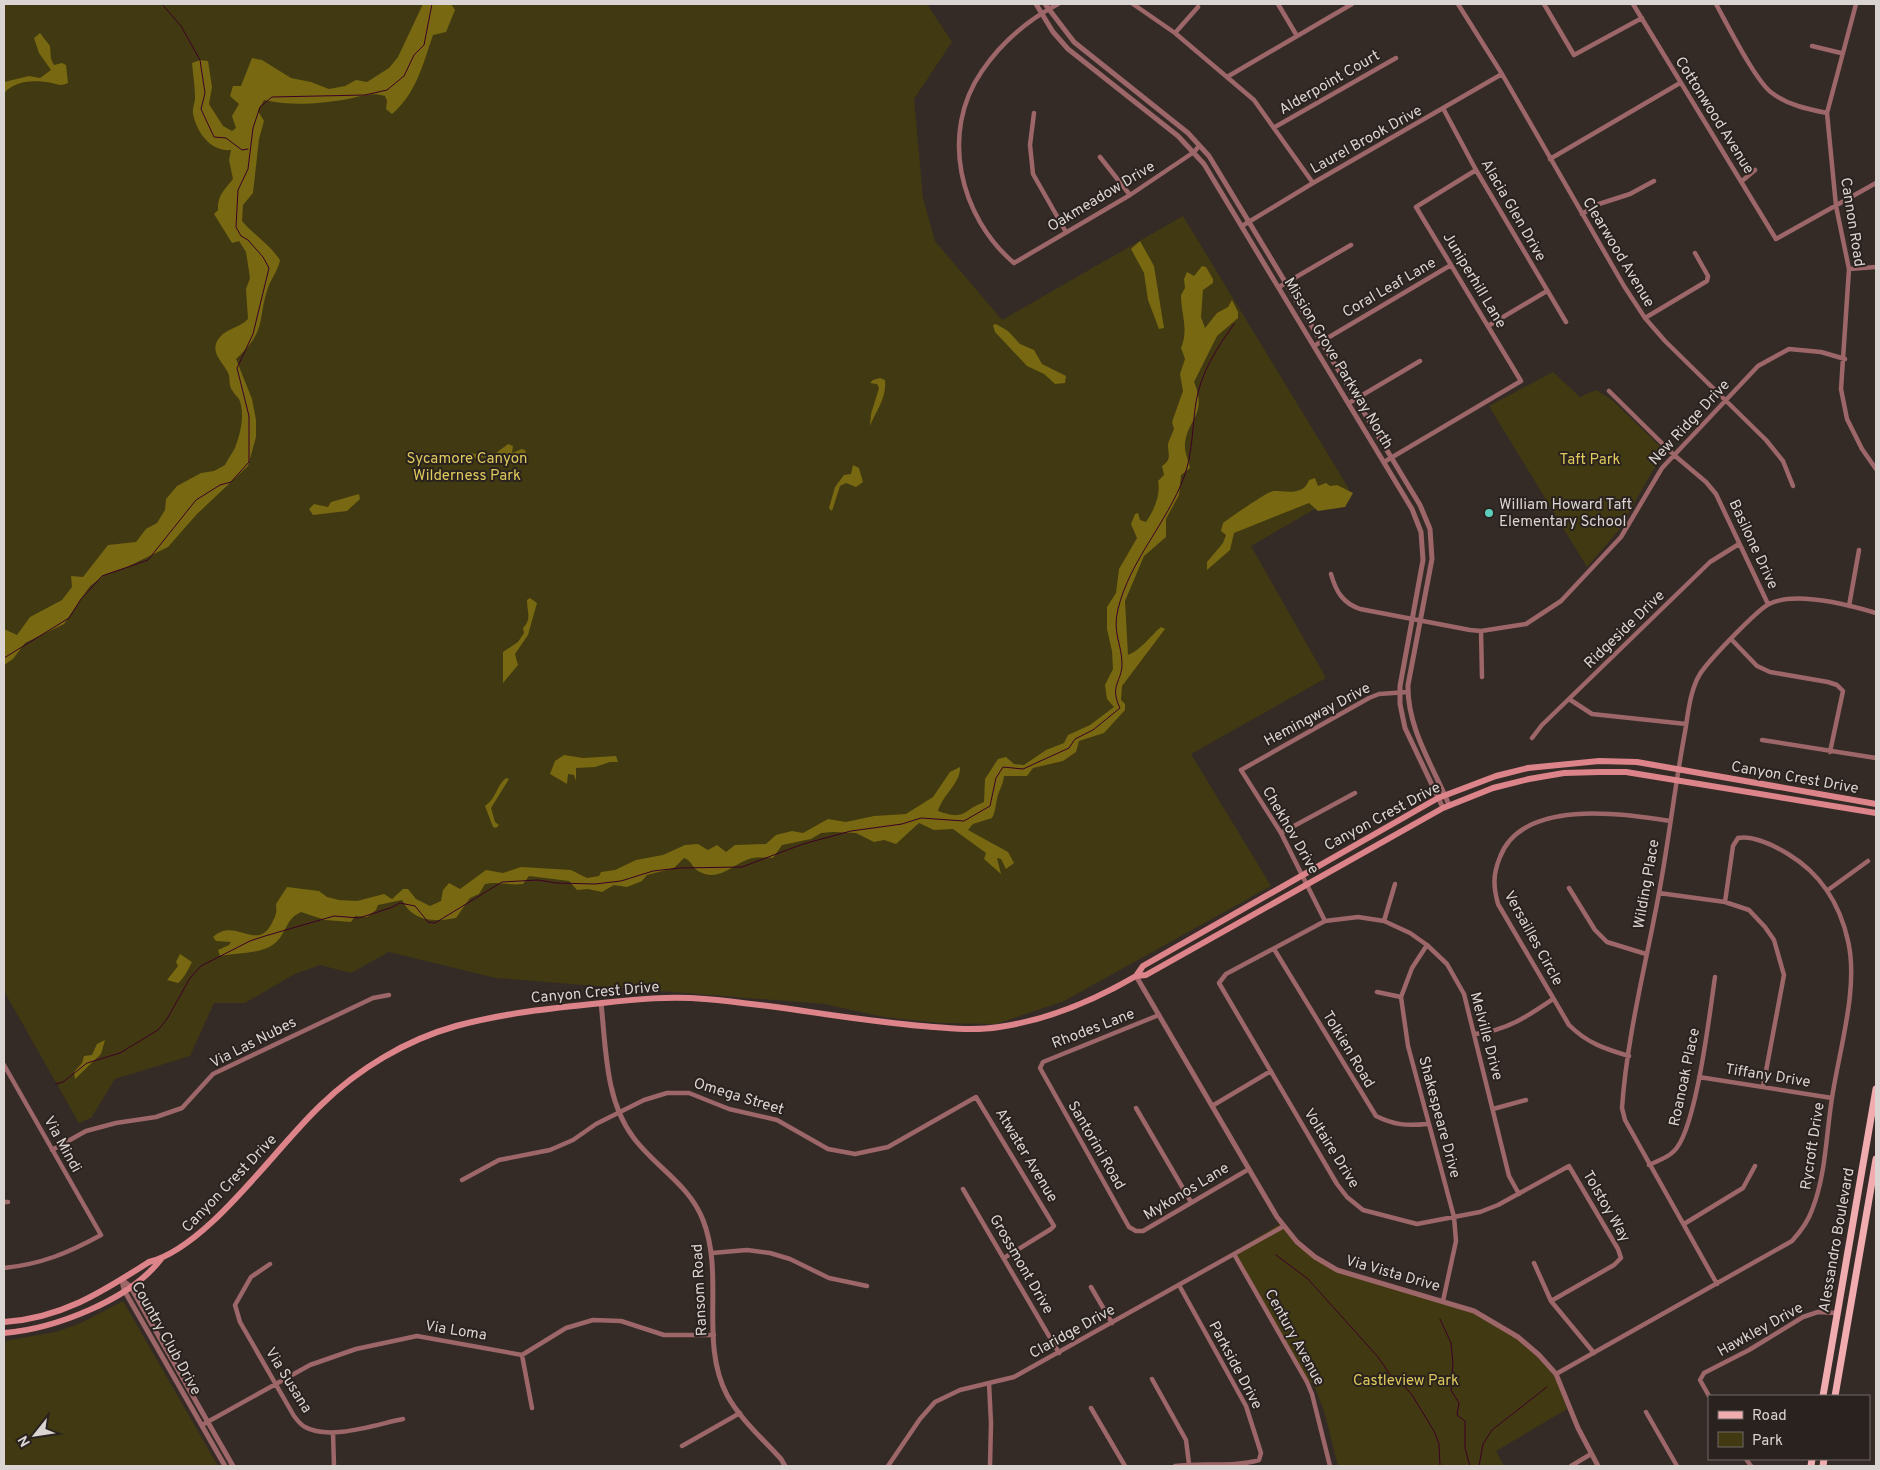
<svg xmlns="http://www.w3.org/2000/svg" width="1880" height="1470" viewBox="0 0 1880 1470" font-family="Overpass,sans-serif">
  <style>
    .green { fill: #413911 }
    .forest { fill: #776811 }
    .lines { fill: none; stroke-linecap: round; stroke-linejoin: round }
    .stream { stroke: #3d0026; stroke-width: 1 }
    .minor { stroke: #9d6668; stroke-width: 4.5 }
    .tertiary { stroke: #9d6668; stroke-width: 5 }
    .secondary { stroke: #dc8489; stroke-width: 6 }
    .primary { stroke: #f1acaf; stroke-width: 7 }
    .poi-dot { fill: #5cceba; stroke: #2a221e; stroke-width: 2 }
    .labels { text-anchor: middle; stroke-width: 4; stroke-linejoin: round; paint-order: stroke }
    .street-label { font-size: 15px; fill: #dad4d2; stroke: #2a221e }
    .park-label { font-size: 15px; fill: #dec95c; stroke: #2a221e }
    .poi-label { font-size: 15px; fill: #dad4d2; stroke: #2a221e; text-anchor: start }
  </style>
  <rect width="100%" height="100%" fill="#342b27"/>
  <path class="green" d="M4 4H927L952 42 914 99 923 198 935 241 1002 320 1183 216 1349 489 1251 546 1326 678 1191 754 1271 886 1064 1001 996 1024 940 1023 884 1017 824 1004 496 978 389 952 351 973 320 965 295 974 245 1003H214L190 1056 115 1079 91 1118 79 1123 4 991Z
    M1553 372 1580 397 1596 390 1612 400 1667 453 1653 470 1619 530 1587 567 1489 406Z
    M1281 1223C1292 1237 1314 1259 1330 1266 1404 1298 1498 1298 1550 1371 1559 1382 1562 1396 1567 1409L1496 1451 1504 1466H1338L1325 1414 1315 1387 1299 1370 1232 1253Z
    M123 1301 218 1466H4V1341L56 1332 81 1323Z"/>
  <path class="forest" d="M423 4H451L455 10 446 32 433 35C423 64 416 94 392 114L386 109 387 101 385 96C370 91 357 98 343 100 313 104 293 106 264 100L258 111 264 121 259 139 253 193 243 205 242 221C254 235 270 245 280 260 278 270 273 276 269 285 256 321 269 328 236 359L252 399 256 420V437L248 466 197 514 168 547 127 567 106 574 90 586 64 624 25 643 13 659 4 665V629L17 635 30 617 62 600 72 587 71 576 83 577 108 545 136 542 146 529 157 523 165 510 166 499 177 486 201 473 214 471 225 465C228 458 234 452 236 445 241 432 245 412 239 399 237 396 234 394 232 390 229 386 230 380 229 375 225 363 207 352 220 337 227 328 240 328 248 319L246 289 250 278 246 252 239 241 232 243 214 214 218 210C217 196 225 189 233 179L229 160 231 150C211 152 197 133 193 114 192 109 195 103 195 98 195 86 193 75 192 63L200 60 208 61 212 87 209 104 223 126 232 131 236 128 232 116 239 104 230 96 233 86H241L252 58 262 60 291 78 311 82 329 89 345 86 356 80 367 82 389 68 398 57Z
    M40 33 50 46 51 59 54 65 62 63 66 65 68 83C61 86 59 85 52 83 35 80 17 80 4 93V82L29 76 40 78 51 70 39 53 34 38Z
    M1140 241 1154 266 1164 328 1159 329 1148 300 1144 273 1131 249Z
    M1202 266 1206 267 1213 279V283L1203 290 1201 317 1205 328 1217 313 1228 307 1232 300 1238 312V318L1217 336 1194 382C1208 414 1187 420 1185 444 1184 451 1189 461 1190 468L1181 475 1179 495 1166 519V537L1144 556 1125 601 1128 655C1141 650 1149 637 1161 627L1165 629 1122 686 1121 700 1125 704V710L1104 733 1079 741 1076 752 1063 761 1033 768 1027 776H1004C1003 786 998 791 997 799 995 807 996 810 992 818L973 824 968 830 1008 852 1014 863 1006 869 1001 859 997 858 1001 874 984 859 986 853 953 829 934 830 919 823 896 844 884 840 874 842 856 833 833 832 821 833 811 839 782 845 773 858C767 858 759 857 753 858 735 861 720 884 698 871 692 867 691 860 684 858L674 868 647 875 642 881 627 887 614 885 602 892 588 889 577 890 569 881 529 876 523 884C509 886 499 881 485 884L479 894 470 898 456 918C434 922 413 922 402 900L378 905 376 910 367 917 355 916 351 922 325 920 301 912C285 919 287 934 274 944 261 954 236 953 220 956L218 950 229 945 231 942 216 941 213 937C235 916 257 953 272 923 276 915 277 913 276 904L287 887 319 891 327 897 339 900 357 901 384 894 392 899 403 889H408L416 899 430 906 441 901 443 890 449 883 460 889 486 870 503 873 521 867 571 870 587 878 599 876 601 872 615 870 636 860 663 855 685 845 698 844 708 850 717 845 726 852 735 845 766 844 776 835 792 831 803 833 828 819 846 822 874 816 906 814 933 797 950 772 960 767C961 783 943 794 938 811 966 821 961 811 984 802L985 779 998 759 1006 757 1014 764 1024 765 1046 750 1064 743 1068 735 1090 725 1114 707 1107 699 1105 685 1113 669 1112 651 1107 629V607L1116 593 1119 569 1137 538 1131 524 1135 514 1138 513 1140 520 1146 522C1154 510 1161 495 1158 481L1164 475 1162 466C1172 459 1168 455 1168 444 1169 440 1172 434 1174 429L1172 422 1183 391 1180 374 1185 359 1181 348C1189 329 1181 314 1181 295L1185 288 1184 279 1187 272 1194 276Z
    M996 324 1008 331 1020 344 1034 350 1042 364 1066 376 1065 383 1055 384 1044 374 1027 366 995 332 993 325Z
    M880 378 885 380C887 398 876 411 870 426L871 414 879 388 877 384 870 383 873 380Z
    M508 444 513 446 512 453 522 449 526 451 524 457C506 452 484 460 465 458L470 453 492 456Z
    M853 465 859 468 863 482 856 487 846 483 840 486 832 511 829 508 835 487 844 475 851 474Z
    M1315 478 1318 486 1326 483 1330 486 1337 485 1353 493 1345 507 1318 511 1309 503 1234 533 1230 550 1207 570V562L1223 543 1226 535 1221 531 1223 523C1231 517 1267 492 1273 491 1286 491 1304 496 1309 480Z
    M359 494 360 499 347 511 313 515 309 509 314 504 328 507 331 502Z
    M530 598 537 603 528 635 515 654 518 665 503 683V652L518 642 524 633 523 628C532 619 527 612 527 600Z
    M564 755 583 758 616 756 618 762H610L595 767 576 768V781L574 775 568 774 567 784 550 774 555 761Z
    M506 778 509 779 491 808 495 822 499 825 496 828 493 827 485 806C496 799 496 786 506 778Z
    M180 954 192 962C189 968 183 980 178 983L167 980 178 966 176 962Z
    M105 1040 101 1054 75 1079 74 1072 82 1063 84 1056 92 1055 97 1044Z"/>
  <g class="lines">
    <path class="stream" d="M162 4 181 26 200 60 205 93 201 109 214 137 226 138 242 150 248 149
      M4 658 69 618 81 599 102 576 148 560 196 500 220 485 231 482 249 462V416L237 368 253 334 269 268 263 257 248 240 241 236 236 227 238 190 248 169 253 128 260 107 272 97 365 95 387 90 404 76 414 55 424 45 432 4
      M56 1084 63 1082 87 1063 120 1053 158 1030 167 1019 190 978 201 966 250 941 265 936 334 916 359 918 390 908 400 903 415 906 428 922 435 923 502 882 538 880 556 883 595 884 621 881 653 871 679 868 742 867 803 844 851 831 902 824 921 818 964 821 990 806 996 778 1003 767 1023 769 1069 748 1075 739 1093 730 1120 708C1109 685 1122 682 1122 664 1122 644 1112 633 1118 609 1130 560 1167 523 1184 477 1193 453 1192 427 1196 402 1201 372 1217 348 1234 324
      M1276 1255 1308 1279 1378 1357 1391 1376 1401 1382 1412 1395 1434 1431 1439 1444 1440 1466
      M1440 1319 1451 1343 1453 1363 1451 1390 1459 1403 1457 1415 1465 1421V1448L1470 1466
      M1479 1466 1483 1444 1492 1430 1547 1387"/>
    <path class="minor" d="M1058 4C1028 20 1001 43 982 71 939 133 960 217 1014 263L1130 195 1194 152 1199 146
      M1133 4 1175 33 1254 100 1313 183
      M1278 4 1297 36
      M1458 4 1502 74 1624 286 1645 318 1665 341 1766 440 1783 461 1793 486
      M1544 4 1574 55 1642 18
      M1633 4 1776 239 1876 183
      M1716 4C1727 24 1756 82 1772 93 1788 105 1807 109 1827 113
      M1856 4 1827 113 1836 206 1849 269 1841 389 1847 419 1862 449 1876 469
      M1175 33 1198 7
      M1812 46 1841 53
      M1227 77 1352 4
      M1444 110 1476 170 1566 322
      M1034 113 1030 145 1033 174 1066 232
      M1275 127 1396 58
      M1100 157 1130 195
      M1550 159 1680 83
      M1742 181 1755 170
      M1582 214 1599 204 1630 194 1654 181
      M1242 226 1313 183 1502 74
      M1849 269 1876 267
      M1279 287 1351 245
      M1645 318 1707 281 1708 276 1695 253
      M1488 326 1547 291
      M1314 346 1451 265
      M1609 391 1674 455 1706 482 1716 494 1768 604
      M1349 403 1420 361
      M1384 462 1521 381 1416 207 1476 170
      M1331 574C1336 592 1343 603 1360 609L1470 630 1481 631 1526 624 1561 601 1621 537 1662 468 1758 366 1789 349 1821 352 1845 359
      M1849 606 1859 550
      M1481 631 1482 677
      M1732 640 1757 666 1770 672 1828 682 1837 685 1843 691 1830 752
      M1569 699 1592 714 1686 724
      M1532 738 1542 725 1710 562 1739 544
      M1762 740 1876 758
      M1281 833 1355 793
      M1569 888 1595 930 1607 942 1646 954
      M1828 890 1868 861
      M1659 893 1725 902 1749 910 1765 927 1774 940 1784 975 1763 1087
      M1325 921 1281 833 1241 770 1369 698 1379 694 1408 692
      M1384 921 1395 884
      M1427 945 1412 968 1401 997 1408 1046 1454 1217 1456 1241 1443 1301
      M1274 949 1376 1116C1394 1125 1407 1126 1427 1124
      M1377 992 1401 997
      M1159 1015 1043 1062 1040 1068 1129 1227 1136 1231H1143L1249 1169
      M1475 1034C1506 1031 1528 1016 1553 999
      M1629 1056C1605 1049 1587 1043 1569 1025L1498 904C1493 886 1493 874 1500 857 1522 799 1621 813 1670 821
      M4 1065 101 1235C68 1253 42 1264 4 1268
      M1699 1077 1832 1098
      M1212 1106 1271 1071
      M1136 1108 1191 1202
      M1493 1109 1526 1100
      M52 1150 86 1131 116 1123 156 1117 182 1108 213 1074 373 998 389 995
      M1649 1165C1657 1161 1667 1158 1673 1152 1696 1134 1710 1010 1715 977
      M462 1180 499 1160 550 1150 573 1140 596 1124 644 1100 667 1093H689L729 1109 777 1120 828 1149 855 1154 888 1147 976 1097 1054 1226 1051 1229 1004 1258
      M963 1189 1059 1353
      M1519 1194 1509 1176 1464 994 1447 964 1427 945 1410 933 1384 921 1358 917 1325 921 1226 974 1219 983 1337 1184 1347 1197 1363 1210 1417 1224 1480 1212 1498 1205 1569 1166 1618 1249 1621 1258 1614 1265 1551 1301
      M4 1202H8
      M1684 1224 1743 1188 1755 1166
      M712 1253 747 1250 770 1253 790 1259 829 1278 867 1286
      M1234 1254 1307 1382 1312 1394 1330 1466
      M1534 1263 1551 1301 1594 1353
      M270 1264 251 1277 235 1305 240 1322 294 1416C297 1420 301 1425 305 1427 330 1441 377 1424 403 1419
      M1717 1284 1625 1120 1622 1108C1627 1036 1646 964 1659 893 1669 839 1675 785 1685 732 1688 714 1690 690 1700 674 1708 661 1757 610 1769 604 1795 591 1849 605 1876 613
      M1091 1287 1112 1323
      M522 1355 532 1408
      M1556 1374 1792 1241C1801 1231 1808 1222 1812 1210 1826 1175 1826 1135 1832 1098 1839 1051 1859 987 1848 941 1840 904 1820 873 1788 854 1775 846 1753 835 1738 838L1733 846 1725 902
      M1152 1379 1186 1440 1189 1464
      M989 1383 991 1423 990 1466
      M1709 1396 1700 1380 1704 1373 1749 1350 1803 1317 1818 1312 1837 1313
      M1091 1408 1125 1466
      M1646 1412 1677 1466
      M202 1425 310 1365 356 1349 417 1336 522 1355 566 1328 593 1320 621 1321 664 1335H714
      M333 1433 334 1466
      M682 1446 740 1413
      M1746 1459 1751 1466
      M888 1466 920 1419 935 1402 960 1390 1014 1377 1284 1226
      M1175 1466C1203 1462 1232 1468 1259 1460L1261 1453 1246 1406 1179 1285
      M1571 1466 1591 1454"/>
    <path class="tertiary" d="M1036 4 1053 32 1068 49 1178 136 1204 164 1412 509 1421 532 1423 560 1400 686V704L1405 728 1443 808
      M1045 4 1074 42 1188 133 1209 156 1420 505 1430 529 1432 559 1408 685C1407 728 1433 766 1449 805
      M1136 976 1277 1217 1297 1242 1315 1257 1337 1270 1474 1311 1518 1337 1539 1355 1556 1374 1578 1428 1598 1466
      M601 1003C606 1047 605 1100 633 1137 655 1167 689 1184 703 1220 725 1276 699 1342 727 1395 740 1419 763 1439 781 1459L785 1466
      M122 1280 130 1286 233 1466
      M122 1280 124 1290 225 1466"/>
    <path class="secondary" d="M1136 976 1143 966 1438 798 1496 776 1528 768 1599 761 1637 762 1876 804
      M4 1322C62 1318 102 1292 149 1262 208 1247 275 1148 321 1105 358 1069 406 1040 456 1026 504 1013 553 1008 602 1003 637 999 670 996 705 999 778 1005 850 1020 922 1026 947 1028 974 1031 999 1027 1048 1020 1093 1001 1136 976L1146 975 1443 808 1493 788 1529 779 1564 773 1599 772H1626L1876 813
      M4 1333C54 1329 130 1300 161 1259"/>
    <path class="primary" d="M1823 1396 1876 1089
      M1835 1396 1876 1159
      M1811 1466 1812 1459
      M1823 1466 1824 1459"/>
  </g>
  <circle class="poi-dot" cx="1489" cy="513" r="5"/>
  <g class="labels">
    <g class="street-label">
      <text transform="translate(1329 82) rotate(-30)" y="5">Alderpoint Court</text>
      <text transform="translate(1715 115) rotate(58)" y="5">Cottonwood Avenue</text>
      <text transform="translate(1366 139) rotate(-29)" y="5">Laurel Brook Drive</text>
      <text transform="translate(1101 196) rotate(-31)" y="5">Oakmeadow Drive</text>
      <text transform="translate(1514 210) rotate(60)" y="5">Alacia Glen Drive</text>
      <text transform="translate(1853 222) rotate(81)" y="5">Cannon Road</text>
      <text transform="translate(1619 252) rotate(59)" y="5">Clearwood Avenue</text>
      <text transform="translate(1475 280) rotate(59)" y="5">Juniperhill Lane</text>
      <text transform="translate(1389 287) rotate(-30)" y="5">Coral Leaf Lane</text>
      <text transform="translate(1339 363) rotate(59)" y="5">Mission Grove Parkway North</text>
      <text transform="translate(1689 422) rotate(-47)" y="5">New Ridge Drive</text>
      <text transform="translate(1754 544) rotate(65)" y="5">Basilone Drive</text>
      <text transform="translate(1624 629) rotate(-44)" y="5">Ridgeside Drive</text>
      <text transform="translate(1317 714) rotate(-28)" y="5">Hemingway Drive</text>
      <text transform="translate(1795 777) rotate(10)" y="5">Canyon Crest Drive</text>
      <text transform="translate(1382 816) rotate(-28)" y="5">Canyon Crest Drive</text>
      <text transform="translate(1291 830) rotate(60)" y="5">Chekhov Drive</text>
      <text transform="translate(1646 884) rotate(-80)" y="5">Wilding Place</text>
      <text transform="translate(1534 938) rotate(61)" y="5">Versailles Circle</text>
      <text transform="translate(595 992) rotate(-5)" y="5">Canyon Crest Drive</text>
      <text transform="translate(1093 1028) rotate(-21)" y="5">Rhodes Lane</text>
      <text transform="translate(1487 1036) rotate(75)" y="5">Melville Drive</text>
      <text transform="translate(253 1042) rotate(-27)" y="5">Via Las Nubes</text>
      <text transform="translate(1349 1049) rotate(59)" y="5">Tolkien Road</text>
      <text transform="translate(1768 1075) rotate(9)" y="5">Tiffany Drive</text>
      <text transform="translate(1684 1077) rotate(-78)" y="5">Roanoak Place</text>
      <text transform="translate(739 1096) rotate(17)" y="5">Omega Street</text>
      <text transform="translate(1440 1117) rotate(75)" y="5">Shakespeare Drive</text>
      <text transform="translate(63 1144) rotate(61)" y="5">Via Mindi</text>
      <text transform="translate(1097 1145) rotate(60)" y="5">Santorini Road</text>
      <text transform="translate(1812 1146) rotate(-81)" y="5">Rycroft Drive</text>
      <text transform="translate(1332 1148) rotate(58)" y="5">Voltaire Drive</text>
      <text transform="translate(1027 1155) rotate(59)" y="5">Atwater Avenue</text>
      <text transform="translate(229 1183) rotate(-46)" y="5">Canyon Crest Drive</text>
      <text transform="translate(1186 1191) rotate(-31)" y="5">Mykonos Lane</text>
      <text transform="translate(1607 1206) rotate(60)" y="5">Tolstoy Way</text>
      <text transform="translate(1836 1240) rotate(-80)" y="5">Alessandro Boulevard</text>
      <text transform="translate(1022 1264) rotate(60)" y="5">Grossmont Drive</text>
      <text transform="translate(1393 1273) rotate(16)" y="5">Via Vista Drive</text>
      <text transform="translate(699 1290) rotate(-93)" y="5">Ransom Road</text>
      <text transform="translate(1760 1329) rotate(-29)" y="5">Hawkley Drive</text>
      <text transform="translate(456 1330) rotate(9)" y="5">Via Loma</text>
      <text transform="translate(1072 1331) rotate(-29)" y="5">Claridge Drive</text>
      <text transform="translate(1295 1337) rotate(61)" y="5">Century Avenue</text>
      <text transform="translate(167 1338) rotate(61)" y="5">Country Club Drive</text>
      <text transform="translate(1236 1365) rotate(62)" y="5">Parkside Drive</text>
      <text transform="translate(289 1380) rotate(58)" y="5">Via Susana</text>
    </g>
    <g class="park-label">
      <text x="467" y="463">Sycamore Canyon<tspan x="467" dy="17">Wilderness Park</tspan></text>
      <text x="1590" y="464">Taft Park</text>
      <text x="1406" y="1385">Castleview Park</text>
    </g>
    <g class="poi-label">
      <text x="1499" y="509">William Howard Taft<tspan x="1499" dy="17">Elementary School</tspan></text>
    </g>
  </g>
  <rect width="1880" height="1470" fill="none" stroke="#dad4d2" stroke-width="10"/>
  <rect x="1708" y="1395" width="162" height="65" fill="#2a221e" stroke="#706966"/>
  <rect x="1718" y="1411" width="25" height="8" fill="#f1acaf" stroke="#706966"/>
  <text x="1752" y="1420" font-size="15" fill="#dad4d2">Road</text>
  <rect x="1718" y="1432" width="25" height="15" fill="#413911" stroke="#706966"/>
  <text x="1752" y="1445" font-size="15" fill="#dad4d2">Park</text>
  <g transform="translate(35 1435) rotate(240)" stroke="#2a221e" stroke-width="4" paint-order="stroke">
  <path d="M0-4L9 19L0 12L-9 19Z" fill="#dad4d2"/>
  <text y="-8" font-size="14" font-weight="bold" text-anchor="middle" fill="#dad4d2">N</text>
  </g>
</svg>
